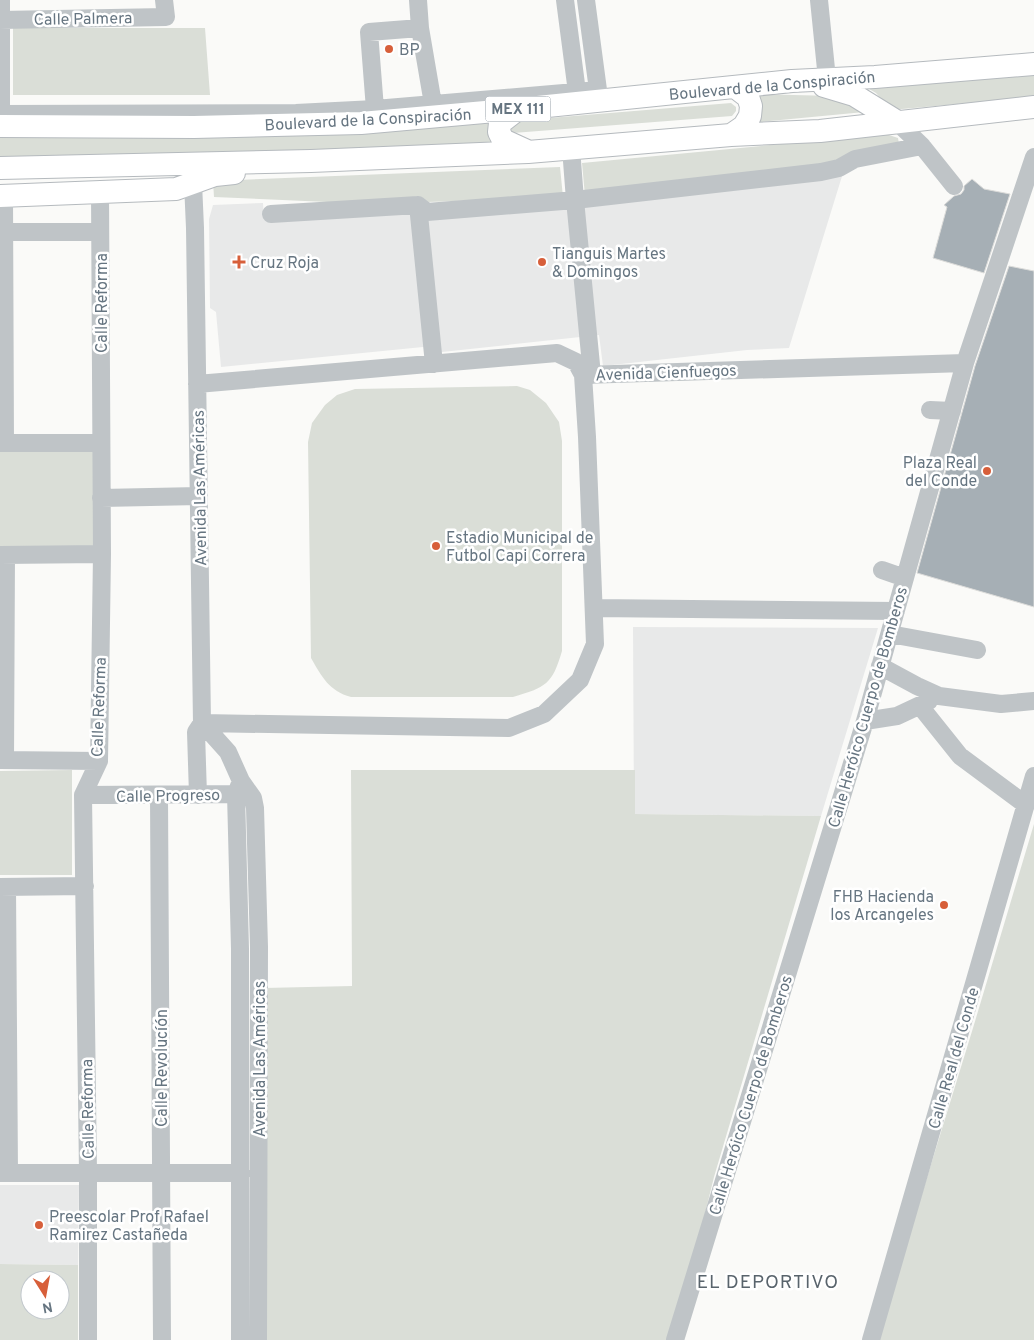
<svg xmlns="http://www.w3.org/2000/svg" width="1034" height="1340" viewBox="0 0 1034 1340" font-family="Overpass,sans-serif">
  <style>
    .built { fill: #e8e9e9 }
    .green { fill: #daded7; fill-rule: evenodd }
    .building { fill: #a6afb5; stroke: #dcdcda }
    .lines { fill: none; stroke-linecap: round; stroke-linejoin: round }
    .major-casing { stroke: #b5babe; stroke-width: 24 }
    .minor { stroke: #bfc4c7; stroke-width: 18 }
    .major { stroke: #fff; stroke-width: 22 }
    .poi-dot { fill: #d75f3a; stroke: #fff; stroke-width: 2 }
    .labels { text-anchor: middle; stroke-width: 5; stroke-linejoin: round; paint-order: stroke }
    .shield { fill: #fff; stroke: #949ea7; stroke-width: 1 }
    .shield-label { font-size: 15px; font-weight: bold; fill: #667581 }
    .street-label { font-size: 16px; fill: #667581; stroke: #fff }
    .poi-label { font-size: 16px; fill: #667581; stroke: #fff; text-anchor: start }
    .quarter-label { font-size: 19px; letter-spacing: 1px; fill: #59646c; stroke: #fff }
  </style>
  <rect width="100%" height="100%" fill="#fafaf8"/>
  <path class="built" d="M843 173 789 348 747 350 603 366 599 335 442 352 423 347 221 367 216 312 210 308 209 219 213 205 263 203 264 219Z
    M633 627 878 628 821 816 634 814Z
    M0 1185H79L78 1265 0 1264Z"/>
  <path class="green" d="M13 28H205L210 95H13Z
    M1034 72V97L891 110 876 93 864 86Z
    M749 94 835 96 875 111 750 123Z
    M731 103 736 107V111L732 116 513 133 509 129 513 121Z
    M493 115 496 146 0 159V132Z
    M886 134 898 138 899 144 836 166 585 196 582 163Z
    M560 167 563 197 373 204 214 197 213 181Z
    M517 386 530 390 546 403 559 422 562 441V651C552 685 546 687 513 697H351C329 691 322 677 311 658L308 442 312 423 325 405 337 395 355 389Z
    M0 451H94L96 549 0 550Z
    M72 770V875H0V771Z
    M351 770H635V814L821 816 714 1177 690 1274 670 1340H265L264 988 352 986Z
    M1034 824V1340H877L973 1028Z
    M0 1264 78 1265V1340H0ZM30 1280H60V1310H30Z"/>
  <path class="building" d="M972 179 984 189 1010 194 984 273 933 258 947 207 944 205 954 196 961 194 964 190V186Z
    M1009 266 1034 271V607L917 573 975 366Z"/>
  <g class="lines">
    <defs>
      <path id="major" d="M824 86 854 95 896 121
        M518 109 500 123 499 132 503 140 527 151
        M0 126 194 127 361 123 518 109 792 81 875 77 1034 64
        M731 135 744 126 750 116 751 106 748 97 735 87
        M0 168 311 161 528 152 731 135 820 131 1034 107
        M0 196 176 189 215 175 234 173"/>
    </defs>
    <use href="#major" class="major-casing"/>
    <path class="minor" d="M418 0 420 28 433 104
      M565 0 577 92
      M586 0 598 90
      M819 0 827 79
      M0 20 166 17 164 0
      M375 109 369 32 420 28
      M0 114 296 113 375 109 587 91
      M1 114V0
      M896 121 922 146 954 186
      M571 148 575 200 592 375
      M193 183 195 228 202 723 228 752 241 781 253 798 255 808 259 947 258 1340
      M4 195 5 443
      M418 205 434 364
      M271 214 418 205 427 212 575 200 821 172 839 168 855 159 922 146
      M0 232H100
      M197 384 557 353 576 362 583 375 965 363
      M930 410 952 411
      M0 443H101
      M101 498 199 496
      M0 555 102 554
      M882 570 905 578
      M594 608 896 611
      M890 634 977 650
      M880 666 917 686 939 696 1001 704 1034 701
      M920 706 960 756 1026 805
      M865 721 897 716 929 701
      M0 760 99 761
      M5 760 6 555
      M83 795 236 794 248 797
      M198 795 196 732 202 723 509 728 544 714 580 680 595 644 587 437 583 375
      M159 796 162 1340
      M0 887 85 886
      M7 887 9 1173
      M0 1173H241
      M88 1340V1173L83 795 99 761 102 554 100 192
      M240 1340V949L236 794 241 781
      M675 1340 865 721 965 363 1034 157
      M871 1340 1034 776"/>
    <use href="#major" class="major"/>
  </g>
  <g class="poi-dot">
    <circle cx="389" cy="49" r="5"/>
    <path d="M236.5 254.5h5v5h5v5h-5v5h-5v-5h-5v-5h5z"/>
    <circle cx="542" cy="262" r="5"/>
    <circle cx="987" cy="471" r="5"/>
    <circle cx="436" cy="546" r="5"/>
    <circle cx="944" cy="905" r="5"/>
    <circle cx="39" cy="1225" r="5"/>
  </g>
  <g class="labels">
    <rect class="shield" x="485.5" y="96.5" width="65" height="25" rx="4"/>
    <g class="shield-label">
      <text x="518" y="114">MEX 111</text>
    </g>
    <g class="street-label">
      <text transform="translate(83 18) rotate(-1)" y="6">Calle Palmera</text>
      <text transform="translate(772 85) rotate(-5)" y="6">Boulevard de la Conspiración</text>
      <text transform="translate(368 119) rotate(-3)" y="6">Boulevard de la Conspiración</text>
      <text transform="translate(101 303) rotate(-90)" y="6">Calle Reforma</text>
      <text transform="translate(666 372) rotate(-2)" y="6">Avenida Cienfuegos</text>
      <text transform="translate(199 488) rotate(-91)" y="6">Avenida Las Américas</text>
      <text transform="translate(98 707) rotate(-88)" y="6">Calle Reforma</text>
      <text transform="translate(867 707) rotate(-74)" y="6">Calle Heróico Cuerpo de Bomberos</text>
      <text transform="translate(168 795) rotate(-1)" y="6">Calle Progreso</text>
      <text transform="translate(953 1058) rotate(-74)" y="6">Calle Real del Conde</text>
      <text transform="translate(259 1059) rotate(-90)" y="6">Avenida Las Américas</text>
      <text transform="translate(161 1068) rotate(-90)" y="6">Calle Revolucíón</text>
      <text transform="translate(750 1095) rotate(-73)" y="6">Calle Heróico Cuerpo de Bomberos</text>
      <text transform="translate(87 1109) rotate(-91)" y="6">Calle Reforma</text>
    </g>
    <g class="poi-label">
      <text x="399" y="55">BP</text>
      <text x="552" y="259">Tianguis Martes<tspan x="552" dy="18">&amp; Domingos</tspan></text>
      <text x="250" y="268">Cruz Roja</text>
      <text x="977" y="468" text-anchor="end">Plaza Real<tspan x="977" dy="18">del Conde</tspan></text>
      <text x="446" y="543">Estadio Municipal de<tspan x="446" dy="18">Futbol Capi Correra</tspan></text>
      <text x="934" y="902" text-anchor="end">FHB Hacienda<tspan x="934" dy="18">los Arcangeles</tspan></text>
      <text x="49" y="1222">Preescolar Prof Rafael<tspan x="49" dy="18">Ramirez Castañeda</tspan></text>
    </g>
    <g class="quarter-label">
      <text x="768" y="1288">EL DEPORTIVO</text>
    </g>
  </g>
  <g transform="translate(45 1295) rotate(169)"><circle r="24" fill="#ffffff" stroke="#c2c8cd"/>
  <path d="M0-4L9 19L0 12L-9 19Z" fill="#d75f3a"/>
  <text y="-8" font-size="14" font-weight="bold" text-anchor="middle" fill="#667581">N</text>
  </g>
</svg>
